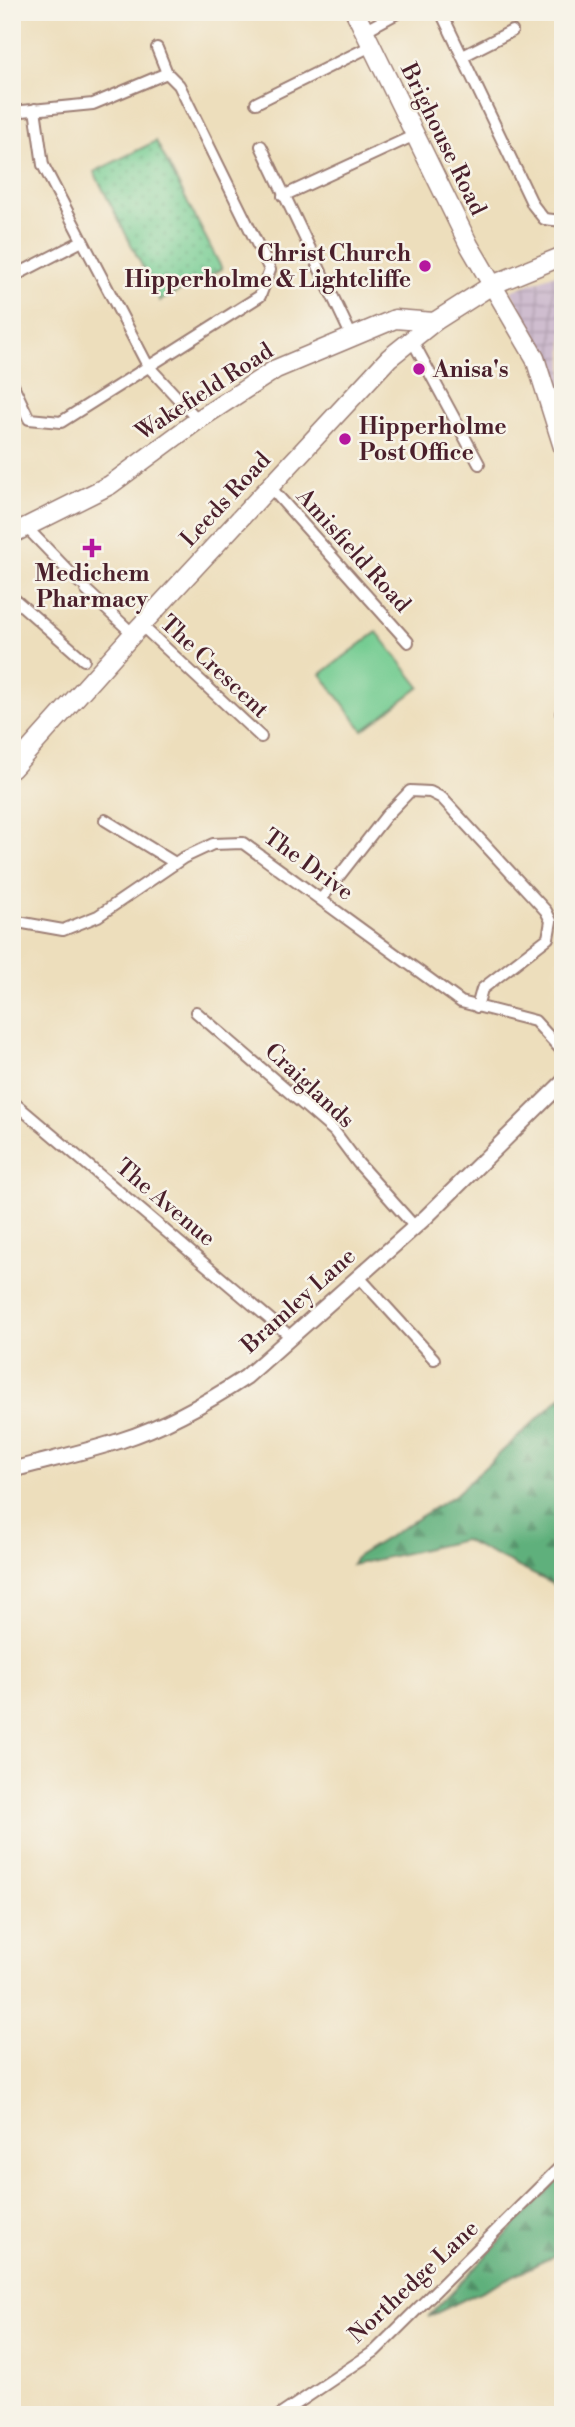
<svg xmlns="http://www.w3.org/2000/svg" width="575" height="2427" viewBox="0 0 575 2427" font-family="'Libre Bodoni',serif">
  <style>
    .industrial { fill: url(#industrial-grid) }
    .grass { fill: url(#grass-dots); stroke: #5f765e; stroke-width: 2 }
    .forest { fill: url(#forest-firs); stroke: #546854; stroke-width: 2 }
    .pitch { fill: #74cc92; stroke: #5f765e; stroke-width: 2 }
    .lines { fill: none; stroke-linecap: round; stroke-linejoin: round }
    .minor-casing { stroke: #9c7e74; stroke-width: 14 }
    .tertiary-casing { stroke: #9c7e74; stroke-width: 18 }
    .primary-casing { stroke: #9c7e74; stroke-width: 21 }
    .trunk-casing { stroke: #9c7e74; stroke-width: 21 }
    .minor { stroke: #fff; stroke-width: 10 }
    .tertiary { stroke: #fff; stroke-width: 14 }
    .primary { stroke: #fff; stroke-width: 18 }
    .trunk { stroke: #fff; stroke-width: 18 }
    .poi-dot { fill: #b5179e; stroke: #f7f3e8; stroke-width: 2.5 }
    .labels { text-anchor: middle; stroke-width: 5; stroke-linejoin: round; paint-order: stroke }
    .street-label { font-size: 23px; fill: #4a1f2b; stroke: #f7f3e8 }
    .poi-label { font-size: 23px; font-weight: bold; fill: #4a1f2b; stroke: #f7f3e8; text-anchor: start }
  </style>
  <defs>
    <pattern id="industrial-grid" width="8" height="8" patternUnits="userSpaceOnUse" patternTransform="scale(1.75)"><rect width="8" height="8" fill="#cfbdcf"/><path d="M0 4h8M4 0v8" fill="none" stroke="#b3a2b2"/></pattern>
    <pattern id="grass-dots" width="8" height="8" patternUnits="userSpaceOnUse" patternTransform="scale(1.75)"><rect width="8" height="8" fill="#74cc92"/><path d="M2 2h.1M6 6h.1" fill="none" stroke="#61a577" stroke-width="1.8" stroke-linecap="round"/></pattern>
    <pattern id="forest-firs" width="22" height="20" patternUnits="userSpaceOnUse" patternTransform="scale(1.75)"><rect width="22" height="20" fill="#5fb07c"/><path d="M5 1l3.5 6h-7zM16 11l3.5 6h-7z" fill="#508f66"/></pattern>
  </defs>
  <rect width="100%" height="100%" fill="#f7f3e8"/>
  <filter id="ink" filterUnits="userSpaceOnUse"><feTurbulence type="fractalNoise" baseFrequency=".0143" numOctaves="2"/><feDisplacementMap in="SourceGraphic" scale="14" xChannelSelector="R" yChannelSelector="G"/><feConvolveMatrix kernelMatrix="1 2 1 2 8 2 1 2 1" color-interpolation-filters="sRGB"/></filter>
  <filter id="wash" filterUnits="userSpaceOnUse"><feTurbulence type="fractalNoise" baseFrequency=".00686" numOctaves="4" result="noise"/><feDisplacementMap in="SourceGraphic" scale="28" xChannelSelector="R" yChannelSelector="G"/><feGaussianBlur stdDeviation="1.57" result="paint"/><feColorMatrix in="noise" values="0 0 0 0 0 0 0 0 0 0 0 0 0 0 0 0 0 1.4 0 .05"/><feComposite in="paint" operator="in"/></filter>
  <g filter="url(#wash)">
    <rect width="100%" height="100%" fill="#eddebc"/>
    <path class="industrial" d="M563 271V409L553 375 511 291Z"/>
    <path class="grass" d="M156 141 222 269 160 301 94 172Z"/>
    <path class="forest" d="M563 1395V1589L464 1540 352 1565 356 1557 455 1495Z
      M563 2175V2230L554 2256 428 2317Z"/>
    <path class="pitch" d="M377 632 420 687 363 730 321 674Z"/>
  </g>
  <g filter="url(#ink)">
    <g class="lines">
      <defs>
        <path id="minor" d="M441 12 533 205 544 219 563 221
          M364 31 399 12
          M463 56 512 31
          M256 103 371 46
          M35 109 43 165 148 366 198 420
          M12 112 93 104 167 73
          M261 146 352 337
          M283 196 415 135
          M12 277 82 241
          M412 340 479 464
          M12 383 29 419 61 422 260 296 270 270 179 85 167 73 157 48
          M270 487 408 642
          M27 528 80 583
          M86 590 133 634
          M12 597 84 660
          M141 625 261 737
          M561 713 563 715
          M105 820 175 863
          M322 898 386 816 410 791 430 792 442 798 546 911 551 921 548 938 482 989 477 1007
          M12 921 63 930 98 916 183 858 213 844 243 843 461 1002 535 1021 563 1052
          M196 1012 334 1131 358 1163 415 1227
          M12 1101 291 1337
          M359 1277 434 1359
          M280 2415 375 2351 563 2164"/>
        <path id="tertiary" d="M12 1470C48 1460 86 1452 122 1440 165 1426 208 1402 246 1377L426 1217 563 1082"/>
        <path id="primary" d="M355 12 469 245 535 358 563 447
          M12 534 110 485 198 420 276 369 395 319 434 322"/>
        <path id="trunk" d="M12 769 133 634 389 358 434 322 492 285 563 256"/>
      </defs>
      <use href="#minor" class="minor-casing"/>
      <use href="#tertiary" class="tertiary-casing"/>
      <use href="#primary" class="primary-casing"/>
      <use href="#trunk" class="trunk-casing"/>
      <use href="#minor" class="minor"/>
      <use href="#tertiary" class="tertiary"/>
      <use href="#primary" class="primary"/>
      <use href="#trunk" class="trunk"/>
    </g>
  </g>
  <g class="poi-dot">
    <circle cx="425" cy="266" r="7"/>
    <circle cx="419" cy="369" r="7"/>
    <circle cx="345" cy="439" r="7"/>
    <path d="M88.5 537.5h7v7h7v7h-7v7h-7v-7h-7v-7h7z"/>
  </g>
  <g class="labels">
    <g class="street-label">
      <text transform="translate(444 139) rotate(64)" y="8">Brighouse Road</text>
      <text transform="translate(204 391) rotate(-33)" y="8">Wakefield Road</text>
      <text transform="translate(225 499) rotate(-47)" y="8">Leeds Road</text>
      <text transform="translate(354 550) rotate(48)" y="8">Amisfield Road</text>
      <text transform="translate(215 666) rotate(43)" y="8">The Crescent</text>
      <text transform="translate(309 864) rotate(36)" y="8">The Drive</text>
      <text transform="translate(310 1085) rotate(43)" y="8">Craiglands</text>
      <text transform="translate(166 1202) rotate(40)" y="8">The Avenue</text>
      <text transform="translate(298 1300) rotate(-42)" y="8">Bramley Lane</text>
      <text transform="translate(413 2281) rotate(-43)" y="8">Northedge Lane</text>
    </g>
    <g class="poi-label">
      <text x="411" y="261" text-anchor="end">Christ Church<tspan x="411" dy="26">Hipperholme &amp; Lightcliffe</tspan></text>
      <text x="433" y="377">Anisa's</text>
      <text x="359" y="434">Hipperholme<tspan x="359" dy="26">Post Office</tspan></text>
      <text x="92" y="581" text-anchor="middle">Medichem<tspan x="92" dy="26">Pharmacy</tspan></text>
    </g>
  </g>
  <rect width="575" height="2427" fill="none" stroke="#f7f3e8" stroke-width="42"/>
</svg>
